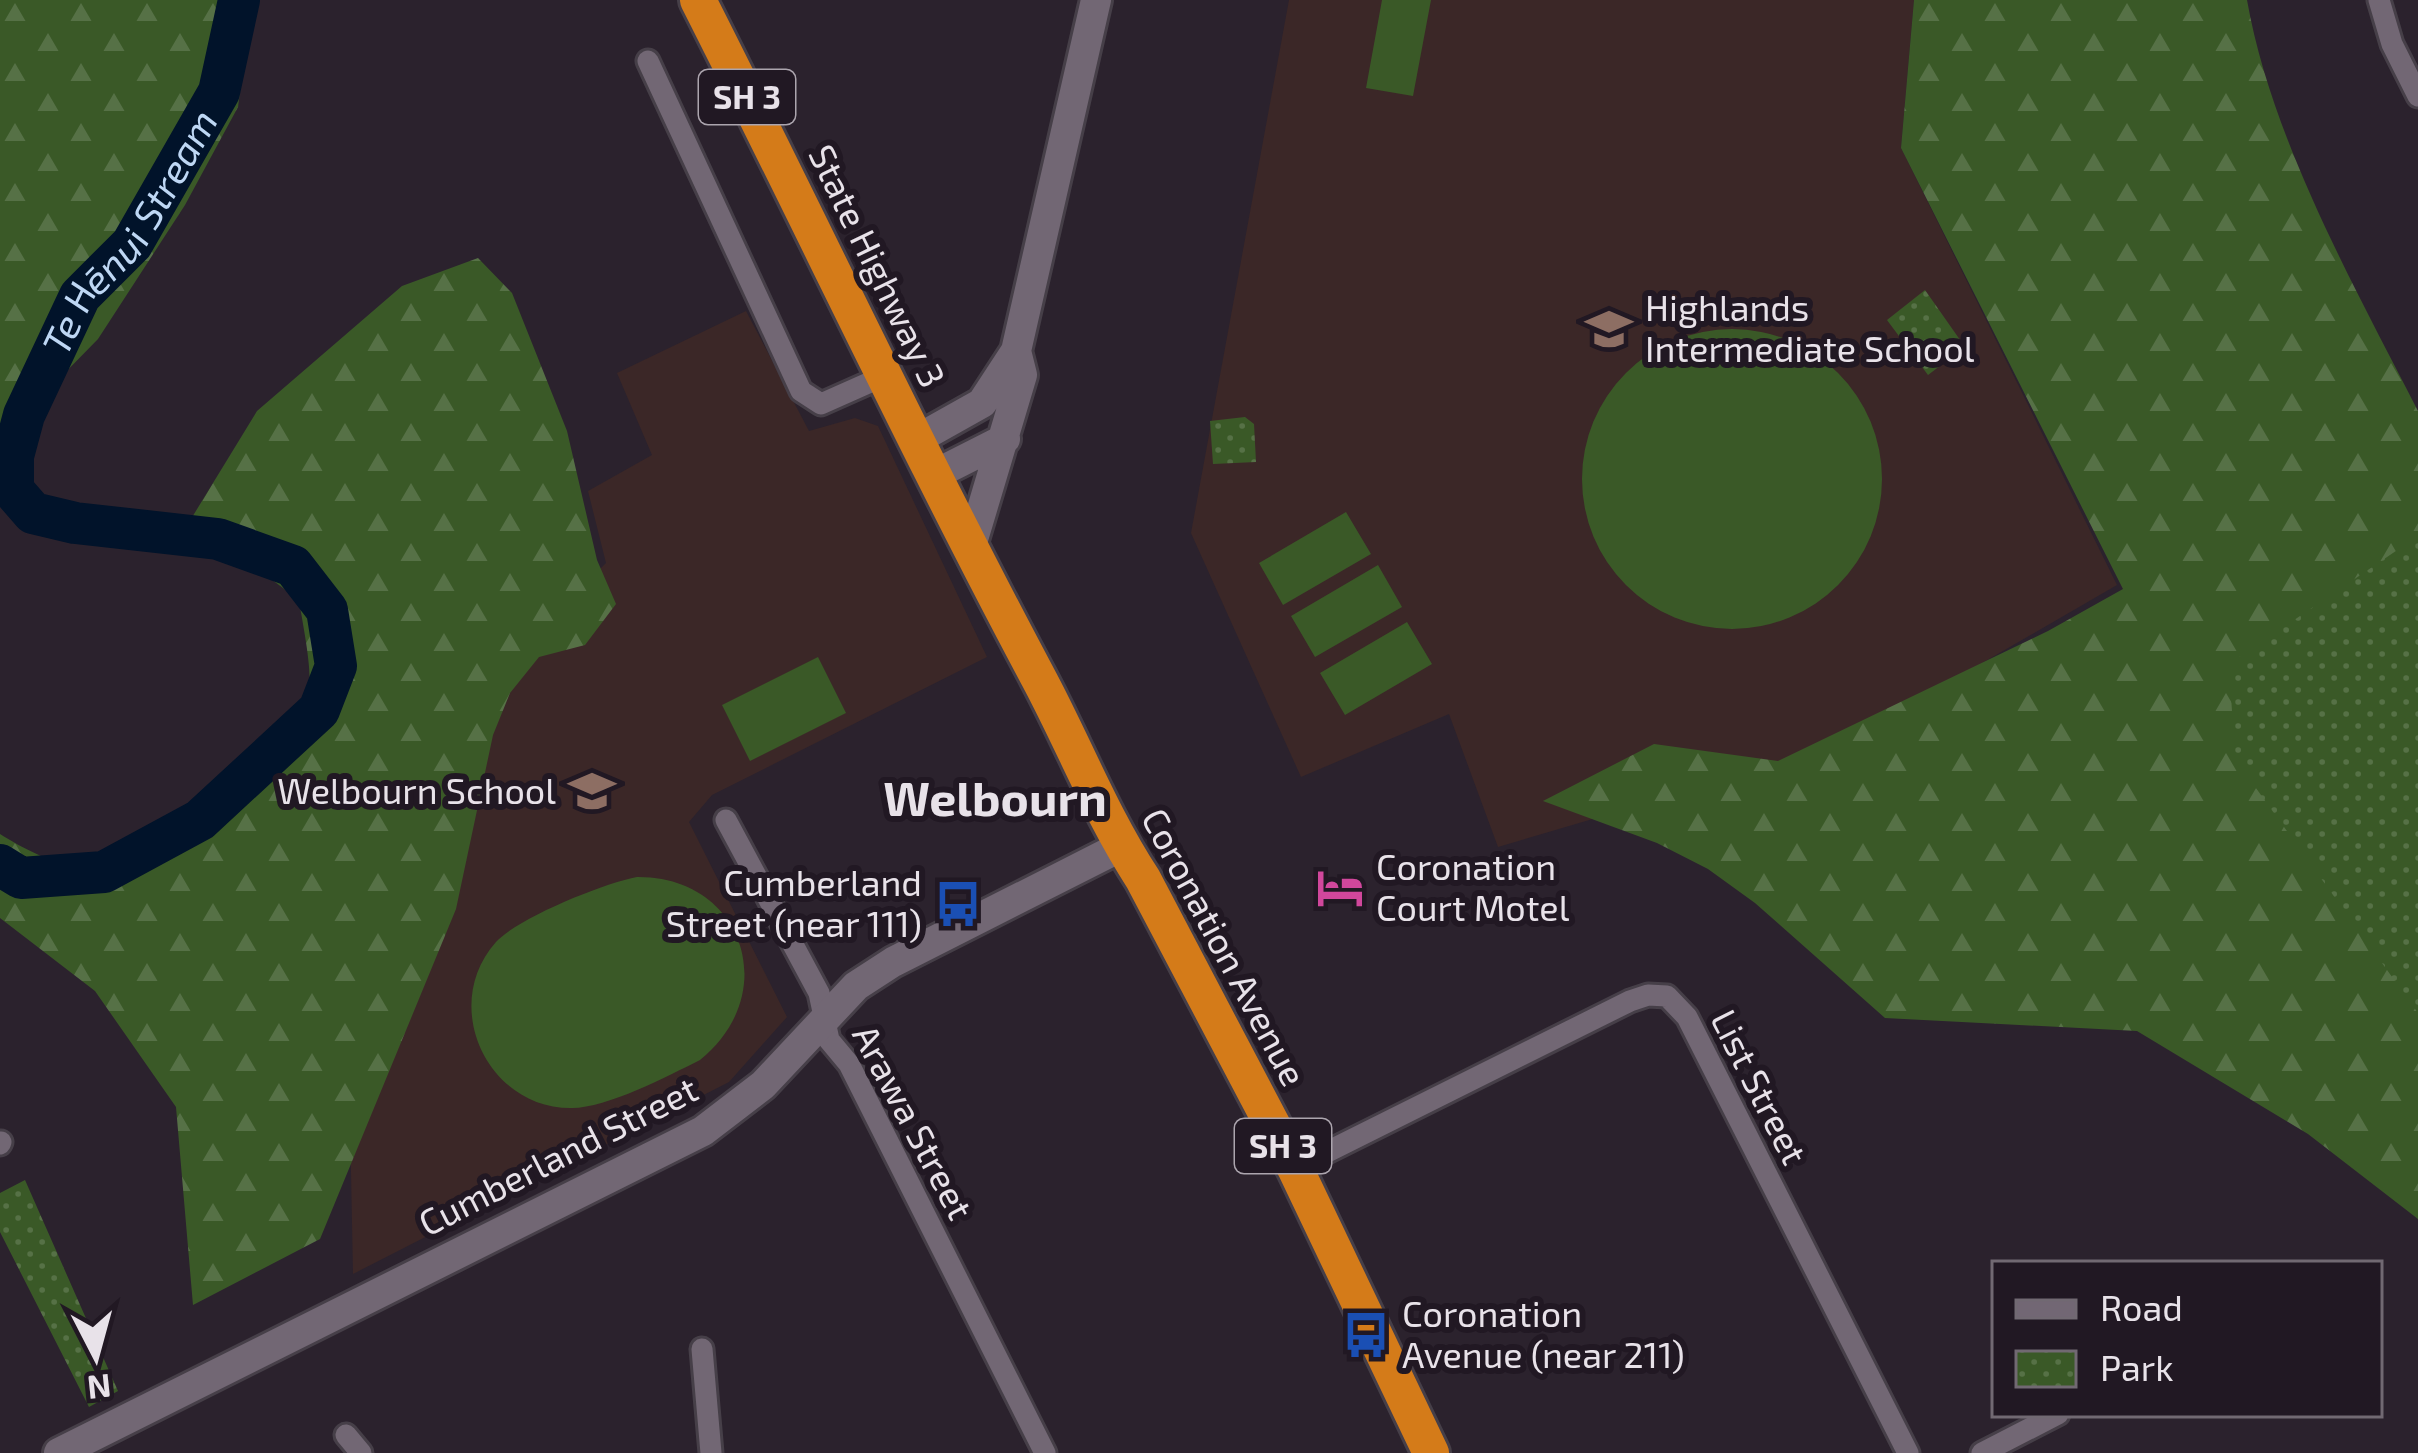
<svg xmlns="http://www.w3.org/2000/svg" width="2418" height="1453" viewBox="0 0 2418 1453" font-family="'Exo 2',sans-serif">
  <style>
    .education { fill: #3b2727 }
    .forest { fill: url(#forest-firs) }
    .park { fill: url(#park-dots) }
    .pitch { fill: #3a5927 }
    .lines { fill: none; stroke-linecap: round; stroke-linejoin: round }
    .river { stroke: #01132a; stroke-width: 42 }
    .street-casing { stroke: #463f48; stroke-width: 27 }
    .secondary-casing { stroke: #463f48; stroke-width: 36 }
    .highway-casing { stroke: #463f48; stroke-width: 42 }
    .street { stroke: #726774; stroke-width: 21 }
    .secondary { stroke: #726774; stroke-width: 30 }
    .highway { stroke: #d47b19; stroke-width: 36 }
    .labels { text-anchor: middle; stroke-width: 12; stroke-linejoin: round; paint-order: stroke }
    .shield { fill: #211823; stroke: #aca5ae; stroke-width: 3 }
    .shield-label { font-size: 33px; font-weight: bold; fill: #e8e2e9 }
    .street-label { font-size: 36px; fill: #e8e2e9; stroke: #211823 }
    .poi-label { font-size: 36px; fill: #e8e2e9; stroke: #211823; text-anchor: start }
    .water-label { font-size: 39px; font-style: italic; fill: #bed7f4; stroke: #211823 }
    .district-label { font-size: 48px; font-weight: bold; fill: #e8e2e9; stroke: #211823 }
  </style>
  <defs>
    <pattern id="forest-firs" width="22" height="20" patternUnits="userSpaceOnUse" patternTransform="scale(3)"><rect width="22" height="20" fill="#3a5927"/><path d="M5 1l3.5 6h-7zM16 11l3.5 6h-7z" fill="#567146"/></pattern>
    <pattern id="park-dots" width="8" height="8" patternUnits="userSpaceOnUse" patternTransform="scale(3)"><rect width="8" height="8" fill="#3a5927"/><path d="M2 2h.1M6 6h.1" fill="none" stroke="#567146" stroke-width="1.8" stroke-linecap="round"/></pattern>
  </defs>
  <rect width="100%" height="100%" fill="#2b222d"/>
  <path class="education" d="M1289 0H1914L1901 148 2117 585 1726 811 1664 798 1498 847 1449 714 1301 777 1191 533Z
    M746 311 809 431 855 418 878 426 987 657 712 795 689 822 787 1017 729 1082 353 1274 349 1070 530 639 606 563 588 491 652 455 617 373Z"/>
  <path class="forest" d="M0 0H252L238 107 185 205 98 339 4 435 0 434Z
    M1914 0H2247C2271 138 2354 286 2418 411V1219L2308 1134 2137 1031 1885 1018 1755 903 1708 869 1657 843 1543 801 1654 744 1778 761 2048 631 2123 589 1901 148Z
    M478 258 512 293 567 431 597 560 616 604 585 645 539 657 510 693 493 735 456 909 320 1239 193 1305 176 1107 95 991 0 918V834C20 847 62 869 86 868 146 864 289 749 308 693 314 675 302 621 299 600L191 519 257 411 402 286Z"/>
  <path class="park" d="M1925 290 1965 347 1928 375 1887 320Z
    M1245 417 1254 424 1256 462 1213 464 1210 421Z
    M2418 536V1013L2235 759 2229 664Z
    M25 1180 118 1391 89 1407 0 1232V1193Z"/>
  <path class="pitch" d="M1382 0H1431L1413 96 1366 88Z
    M1582 479a150 150 0 1 1 300 0a150 150 0 1 1-300 0Z
    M1346 512 1371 554 1283 605 1259 563Z
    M1378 565 1402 607 1315 657 1291 616Z
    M1407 622 1432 664 1345 715 1320 673Z
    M818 657 846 713 750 761 722 705Z
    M637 877C743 876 783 993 700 1060 668 1076 607 1108 572 1108 488 1109 439 1006 496 942 518 918 604 883 637 877Z"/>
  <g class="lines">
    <path class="river" id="s1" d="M0 865 21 878 104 872 200 820 319 710 336 666 327 610 293 566 218 539 75 523 33 513 13 490V456L24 415 80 296 132 244 219 92 239 0"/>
    <defs>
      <path id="street" d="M2379 0 2392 44 2418 96
        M648 61 801 391 821 404 884 376
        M726 820 819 993 829 1040 849 1064 1045 1453
        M0 1144 1 1142
        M1295 1168 1630 1001 1648 995 1667 996 1687 1017 1908 1453
        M702 1349 711 1453
        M346 1435 361 1453
        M1982 1453 2058 1414"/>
      <path id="secondary" d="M916 440 982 403 1016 351 1096 0
        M934 475 1005 439
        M971 546 1022 375 1016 351
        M59 1453 703 1131 763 1085 856 986 893 962 1122 846"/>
      <path id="highway" d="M698 0C812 225 919 454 1038 677 1074 744 1101 815 1143 879L1295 1168 1431 1453"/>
    </defs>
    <use href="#street" class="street-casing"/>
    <use href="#secondary" class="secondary-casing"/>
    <use href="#highway" class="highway-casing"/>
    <use href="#street" class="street"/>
    <use href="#secondary" class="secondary"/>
    <use href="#highway" class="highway"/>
  </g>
  <defs>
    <symbol id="school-bare" viewBox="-9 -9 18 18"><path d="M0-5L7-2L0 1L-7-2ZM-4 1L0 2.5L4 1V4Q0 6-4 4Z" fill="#8d6e63" stroke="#211823" stroke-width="2.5" paint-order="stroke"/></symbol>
    <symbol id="hotel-bare" viewBox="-9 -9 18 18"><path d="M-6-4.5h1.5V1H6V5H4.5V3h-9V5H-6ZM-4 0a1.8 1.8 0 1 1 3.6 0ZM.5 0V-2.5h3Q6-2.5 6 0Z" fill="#d1479c" stroke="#211823" stroke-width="2.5" paint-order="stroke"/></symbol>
    <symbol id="bus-bare" viewBox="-9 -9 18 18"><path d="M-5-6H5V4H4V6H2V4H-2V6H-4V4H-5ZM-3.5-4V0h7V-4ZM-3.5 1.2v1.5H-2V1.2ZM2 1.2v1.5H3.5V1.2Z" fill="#1a4fb4" stroke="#211823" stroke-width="2.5" paint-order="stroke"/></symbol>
  </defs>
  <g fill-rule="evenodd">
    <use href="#school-bare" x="1576" y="296" width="66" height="66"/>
    <use href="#school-bare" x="559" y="758" width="66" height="66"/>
    <use href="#hotel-bare" x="1307" y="855" width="66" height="66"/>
    <use href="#bus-bare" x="925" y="871" width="66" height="66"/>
    <use href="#bus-bare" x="1333" y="1302" width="66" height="66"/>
  </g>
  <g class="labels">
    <g class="shield">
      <rect x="699" y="70" width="96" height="54" rx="9"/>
      <rect x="1235" y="1119" width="96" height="54" rx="9"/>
    </g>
    <g class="shield-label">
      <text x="747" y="109">SH 3</text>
      <text x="1283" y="1158">SH 3</text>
    </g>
    <g class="street-label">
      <text transform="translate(877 266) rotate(64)" y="13">State Highway 3</text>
      <text transform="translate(1224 947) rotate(62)" y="13">Coronation Avenue</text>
      <text transform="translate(1759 1087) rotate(63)" y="13">List Street</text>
      <text transform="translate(913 1122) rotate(62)" y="13">Arawa Street</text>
      <text transform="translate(558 1156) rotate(-27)" y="13">Cumberland Street</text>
    </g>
    <g class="poi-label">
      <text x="1645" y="321">Highlands<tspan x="1645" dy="41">Intermediate School</tspan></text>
      <text x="556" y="804" text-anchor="end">Welbourn School</text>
      <text x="1376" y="880">Coronation<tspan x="1376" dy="41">Court Motel</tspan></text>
      <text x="922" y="896" text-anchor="end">Cumberland<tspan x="922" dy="41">Street (near 111)</tspan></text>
      <text x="1402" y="1327">Coronation<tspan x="1402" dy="41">Avenue (near 211)</tspan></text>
    </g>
    <g class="water-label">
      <text dy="14" stroke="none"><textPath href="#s1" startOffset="1125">Te Hēnui Stream</textPath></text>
    </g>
    <g class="district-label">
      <text x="995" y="816">Welbourn</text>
    </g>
  </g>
  <rect x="1992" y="1261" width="390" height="156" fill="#211823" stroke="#716972" stroke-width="3"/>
  <rect x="2016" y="1300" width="60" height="18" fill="#726774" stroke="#716972" stroke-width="3"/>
  <text x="2100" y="1321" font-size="36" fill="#e8e2e9">Road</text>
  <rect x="2016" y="1351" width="60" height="36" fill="url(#park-dots)" stroke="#716972" stroke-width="3"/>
  <text x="2100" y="1381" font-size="36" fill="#e8e2e9">Park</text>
  <g transform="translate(96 1357) rotate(174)" stroke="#211823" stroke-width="9" paint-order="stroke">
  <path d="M0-9L21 45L0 30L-21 45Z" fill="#e8e2e9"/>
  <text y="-18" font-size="33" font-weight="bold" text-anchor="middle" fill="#e8e2e9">N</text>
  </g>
</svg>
